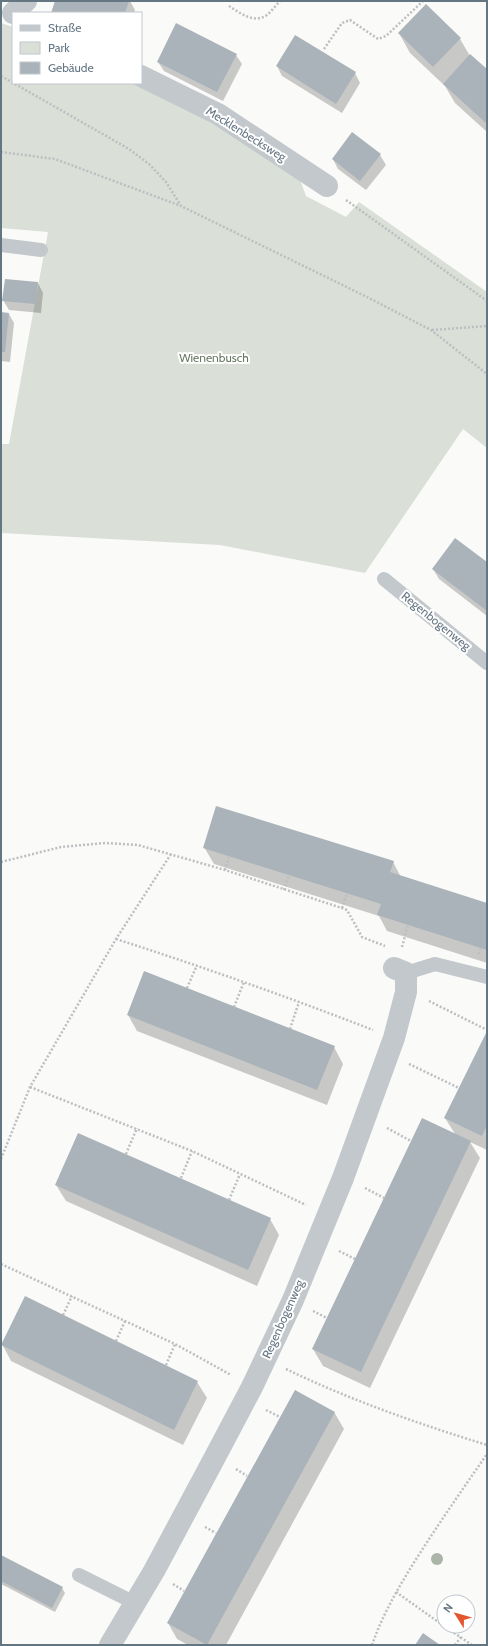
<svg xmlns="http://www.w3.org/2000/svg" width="488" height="1646" viewBox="0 0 488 1646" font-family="Cabin,sans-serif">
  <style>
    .green { fill: #dadfd7 }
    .shadow { fill: #0003 }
    .building { fill: #aab3b9 }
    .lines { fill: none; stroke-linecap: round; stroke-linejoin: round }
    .path { stroke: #bbbfc2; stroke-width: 2.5; stroke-dasharray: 2 2; stroke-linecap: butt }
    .service { stroke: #c3c8cc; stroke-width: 14 }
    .minor { stroke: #c3c8cc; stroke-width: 22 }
    .tree { fill: #aab4a7 }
    .labels { text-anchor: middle; stroke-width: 4; stroke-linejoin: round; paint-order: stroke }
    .street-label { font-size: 12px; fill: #657683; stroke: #fff }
    .park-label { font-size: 12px; fill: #687a64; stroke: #fff }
  </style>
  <rect width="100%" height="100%" fill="#fafaf8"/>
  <path class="green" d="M1 23 13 27V83H141V80L298 174 306 196 346 217 359 202 487 292V448L463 429 365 573 220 545 1 533V444H9L48 232 1 228Z"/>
  <path class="shadow" d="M57 1H130L135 10 134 13H52Z
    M426 5 460 39 470 56 487 70V132L455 103 445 86 410 53 399 33Z
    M236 55 242 64 223 101 164 71 158 62Z
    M277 66 355 73 360 83 342 113 282 76Z
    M353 133 380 155 386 165 366 190 338 169 333 159Z
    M38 283 43 293 41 313 9 310 3 300Z
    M1 313 9 314 14 323 10 362 1 361Z
    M487 563V616L439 579 433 569Z
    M204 847 393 862 401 877 487 904V963L387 931 379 916 214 864Z
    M128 1015 334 1047 343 1064 327 1105 137 1031Z
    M487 1033V1150L470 1142 480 1158 370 1388 323 1366 313 1349 455 1134 445 1118Z
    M56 1185 270 1219 279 1235 257 1286 66 1201Z
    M2 1344 197 1382 207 1398 183 1445 11 1361Z
    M334 1412 344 1429 226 1645H188L177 1639 168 1623Z
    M1 1556 62 1588 65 1593 55 1612 1 1584Z"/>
  <path class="building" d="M55 1H129L125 13H51Z
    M426 4 461 38 433 67 398 33Z
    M176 23 237 54 217 92 157 62Z
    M295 35 356 72 336 104 276 66Z
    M470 54 487 69V124L443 84Z
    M352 132 381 154 360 181 332 159Z
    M5 279 38 282 36 304 2 301Z
    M1 312 9 313 5 352H1Z
    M455 538 487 562V611L432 569Z
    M216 806 394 861 390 872 487 903V950L377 915 381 904 203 848Z
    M144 971 335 1046 317 1090 127 1015Z
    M487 1031V1125L482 1136 444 1118Z
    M422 1118 471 1141 361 1372 312 1349Z
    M78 1133 271 1218 248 1270 55 1185Z
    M25 1296 198 1381 174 1430 1 1345Z
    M295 1390 335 1412 207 1645 167 1623Z
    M1 1555 63 1587 52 1608 1 1581Z
    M423 1633 440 1645H415Z"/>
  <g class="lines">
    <path class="path" d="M229 6C240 13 254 24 267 15 271 12 276 5 280 1
      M324 49 342 23 350 20 378 39 386 36 423 1
      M1 76 129 149 149 164 166 182 181 206 367 297 431 330 487 374
      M1 152 55 159 181 206
      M346 200 487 301
      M432 330 487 326
      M1 862 61 847 105 843 138 845 225 870 342 908 347 910 362 937 385 946
      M225 870 229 856
      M284 890 289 875
      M342 908 347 893
      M116 939C203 967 288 997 373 1030
      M402 947 408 925
      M479 954 481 948
      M187 988 197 965
      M429 1001 487 1030
      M234 1007 244 982
      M290 1029 299 1002
      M409 1064 459 1088
      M30 1087 192 1151 306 1205
      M387 1128 411 1141
      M126 1154 137 1128
      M1 1159 30 1087 116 939 171 854
      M181 1178 192 1151
      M365 1188 384 1198
      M229 1200 240 1174
      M339 1251 355 1259
      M1 1264 175 1344 231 1375
      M313 1311 327 1318
      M63 1315 72 1296
      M116 1341 125 1321
      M166 1365 175 1344
      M286 1369C350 1400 419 1424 487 1445
      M266 1410 280 1417
      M236 1469 247 1476
      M205 1527 216 1533
      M173 1584 184 1591
      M396 1592 444 1626
      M444 1626 472 1645
      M372 1645C382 1616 397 1590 413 1564 437 1526 462 1490 487 1454
      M455 1645 461 1637"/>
    <path class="service" d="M1 245 41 250
      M384 579 487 663
      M406 973 435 964 487 977
      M79 1575 135 1603"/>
    <path class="minor" d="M13 13 26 1
      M141 76 218 114 327 186
      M110 1645 154 1571 215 1457 252 1387 293 1300 343 1178 394 1038 406 992V973L394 968"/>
  </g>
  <circle class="tree" cx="437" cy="1559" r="6"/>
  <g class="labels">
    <g class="street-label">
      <text transform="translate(246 134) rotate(32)" y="4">Mecklenbecksweg</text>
      <text transform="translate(436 621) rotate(39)" y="4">Regenbogenweg</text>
      <text transform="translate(283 1319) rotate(-66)" y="4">Regenbogenweg</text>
    </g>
    <g class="park-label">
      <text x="214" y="362">Wienenbusch</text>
    </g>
  </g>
  <rect width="488" height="1646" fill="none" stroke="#657683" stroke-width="4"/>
  <rect x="12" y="12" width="130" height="72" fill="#ffffff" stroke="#c1c8cd"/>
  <rect x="20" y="25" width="20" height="6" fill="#c3c8cc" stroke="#c1c8cd"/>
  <text x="48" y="32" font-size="12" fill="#657683">Straße</text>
  <rect x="20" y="42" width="20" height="12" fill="#dadfd7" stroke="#c1c8cd"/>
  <text x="48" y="52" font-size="12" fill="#657683">Park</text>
  <rect x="20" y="62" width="20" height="12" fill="#aab3b9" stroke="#c1c8cd"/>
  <text x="48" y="72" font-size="12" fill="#657683">Gebäude</text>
  <g transform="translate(456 1614) rotate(307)"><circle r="19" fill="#ffffff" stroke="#c1c8cd"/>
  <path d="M0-3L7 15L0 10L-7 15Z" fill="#e4572e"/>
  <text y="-6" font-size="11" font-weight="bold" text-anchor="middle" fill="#657683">N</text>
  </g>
</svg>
